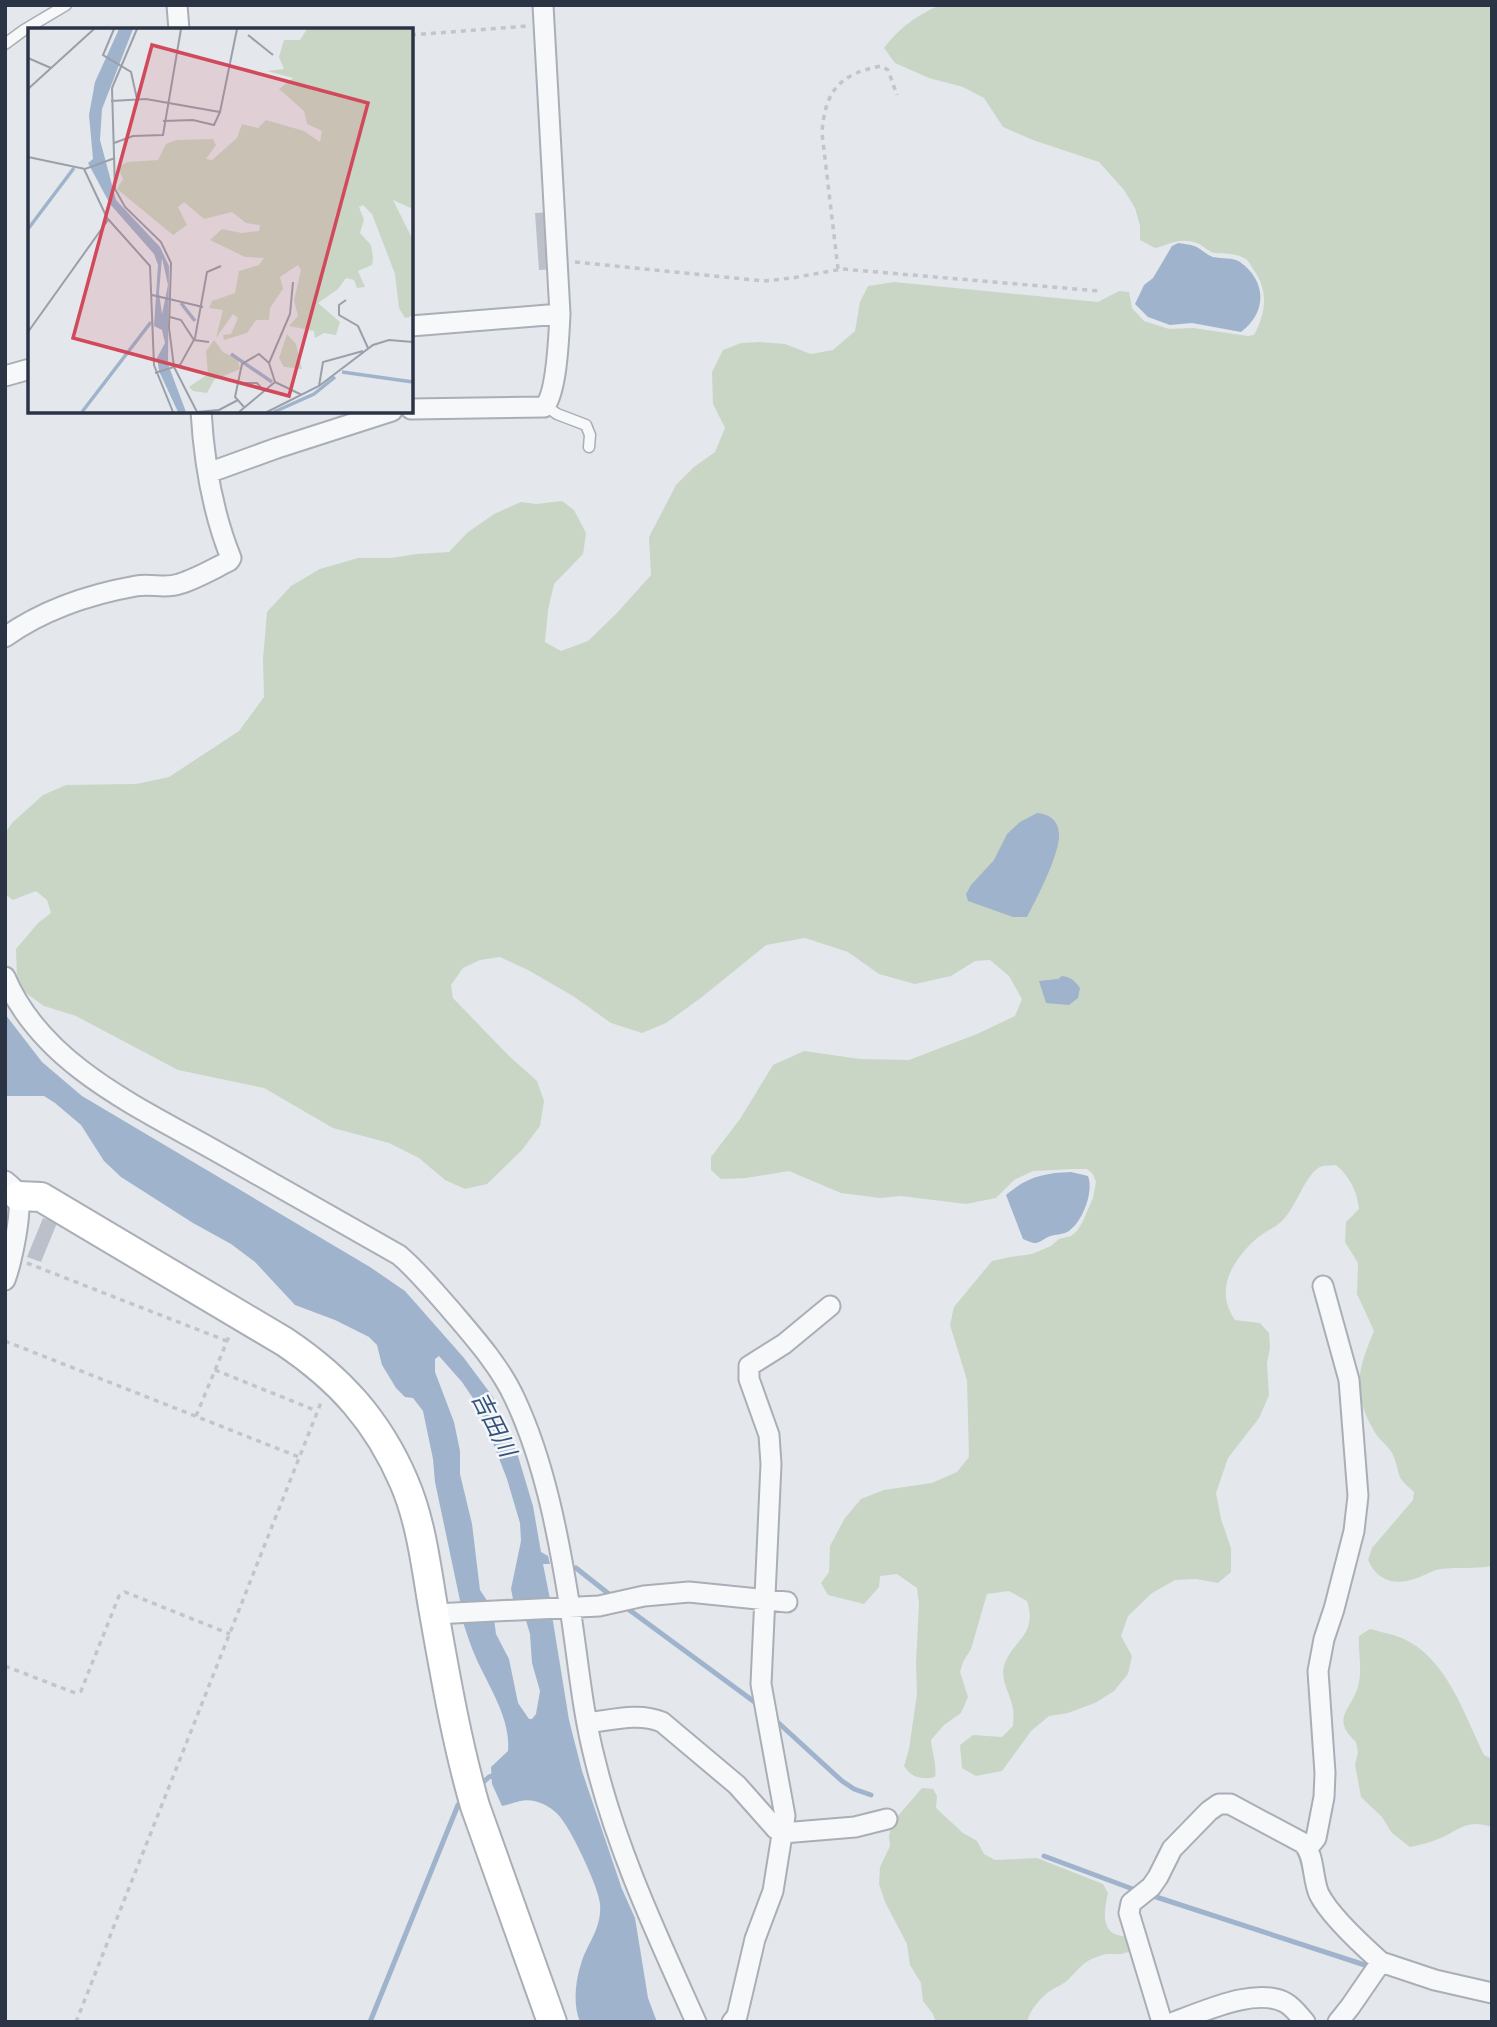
<svg xmlns="http://www.w3.org/2000/svg" width="1497" height="2027" viewBox="0 0 1497 2027" font-family="Manrope,'Noto Sans JP',sans-serif">
  <style>
    .green { fill: #c9d6c5 }
    .water { fill: #9fb4cc }
    .lines { fill: none; stroke-linecap: round; stroke-linejoin: round }
    .stream { stroke: #9fb4cc; stroke-width: 5 }
    .building { fill: #bbc0ca }
    .lane-casing { stroke: #a9aeb7; stroke-width: 13 }
    .street-casing { stroke: #a9aeb7; stroke-width: 23 }
    .secondary-casing { stroke: #a9aeb7; stroke-width: 32 }
    .path { stroke: #c2c5cb; stroke-width: 3.5; stroke-dasharray: 5 5; stroke-linecap: butt }
    .lane { stroke: #f7f8fa; stroke-width: 10 }
    .street { stroke: #f7f8fa; stroke-width: 19 }
    .secondary { stroke: #fff; stroke-width: 28 }
    .labels { text-anchor: middle; stroke-width: 5; stroke-linejoin: round; paint-order: stroke }
    .water-label { font-size: 23px; font-style: italic; fill: #34527a; stroke: #f4f6f9 }
    .inset-river { fill: none; stroke: #9fb4cc; stroke-width: 3.5 }
    .inset-road { fill: none; stroke: #9a9fa9; stroke-width: 2 }
    .view { fill: #d1495b; fill-opacity: 0.15; stroke: #d1495b; stroke-width: 3.5 }
    .inset-edge { fill: none; stroke: #2b3445; stroke-width: 3.5 }
  </style>
  <rect width="100%" height="100%" fill="#e4e7ec"/>
  <path class="green" d="M942 5H1492V1566C1475 1569 1458 1567 1441 1569 1433 1570 1427 1574 1420 1577 1397 1586 1378 1583 1368 1560L1372 1548 1413 1500 1414 1492C1393 1474 1402 1476 1393 1455 1390 1447 1381 1442 1376 1434 1352 1395 1356 1373 1374 1331L1357 1294 1358 1263 1345 1242 1346 1222 1359 1209C1357 1191 1350 1177 1336 1165 1331 1166 1324 1165 1320 1167 1305 1175 1296 1207 1283 1220 1275 1228 1264 1232 1256 1239 1232 1261 1214 1290 1235 1320L1260 1323 1269 1333 1270 1348 1267 1363 1269 1395 1259 1418 1228 1458 1216 1493 1221 1519 1231 1548V1572L1218 1583 1196 1579 1175 1580 1152 1593 1128 1616 1121 1636 1132 1656 1128 1674 1114 1691 1095 1703 1068 1713 1049 1716 1031 1731 1002 1771 976 1776 962 1768 960 1745 973 1735 1002 1737 1013 1726C1013 1720 1014 1714 1013 1709 1011 1695 1000 1680 1004 1666 1012 1640 1038 1636 1027 1601L1009 1591 987 1594 971 1649 963 1662 960 1672 968 1697 961 1713 944 1725 931 1740C932 1753 937 1764 935 1777 922 1780 912 1778 904 1766L909 1749 917 1694 916 1663 919 1604 917 1588 897 1574 880 1576 879 1587 864 1604 828 1595 821 1583 829 1572 830 1546 845 1518 861 1499 884 1490 932 1483 957 1472 969 1457 967 1380 950 1325 954 1307 992 1261 1010 1257 1032 1254 1051 1246 1059 1239 1071 1236 1077 1231 1083 1221 1093 1198 1096 1182 1093 1174 1087 1169H1073L1033 1171 1014 1180 996 1198 966 1204 901 1196 880 1198 841 1193 789 1171 746 1178 721 1179 711 1170V1157L740 1119 773 1065 804 1051 860 1059 909 1060 977 1034 1015 1016 1022 999 1009 976 990 960 975 961 951 976 915 984 879 974 848 952 805 938 766 945 702 997 666 1023 642 1033 611 1023 573 996 528 970 500 957 480 960 463 968 451 985 453 998 509 1056 537 1081 544 1101 540 1126 522 1150 487 1184 465 1189 445 1180 419 1158 389 1143 333 1128 264 1088 178 1070 76 1016 44 1006 26 993 17 978 16 949 38 923 51 913 47 900 36 891 13 900 5 894V833L12 823 43 795 66 785 136 784 169 777 239 731 264 697 263 659 267 612 291 586 320 569 358 558H391L417 554 449 552 467 533 494 514 521 502 536 504 562 501 574 510 586 533 583 554 554 584 548 610 545 642 561 651 588 641 616 614 651 575 649 537 676 485 694 467 715 452 725 428 713 404 712 372 723 350 741 343 760 342 785 344 811 354 833 350 855 331 860 302 868 286 894 282 1098 302 1119 291 1129 292 1132 308 1144 321 1169 329 1193 328 1248 336 1254 335C1266 313 1269 290 1253 269 1250 264 1248 259 1242 257 1233 253 1225 254 1216 253 1209 253 1203 245 1197 243 1179 237 1171 244 1155 248L1140 240V226L1135 208 1124 190 1099 162 1033 140 1003 127 984 98 963 87 929 78 895 63 884 48C897 30 920 12 942 5Z
    M1370 1629C1380 1632 1392 1634 1402 1638 1447 1658 1464 1714 1484 1755L1492 1759V1827C1465 1818 1459 1831 1438 1839 1429 1843 1419 1845 1410 1847L1392 1833 1382 1817 1361 1797 1355 1765 1358 1752 1356 1742C1328 1717 1355 1708 1359 1682 1362 1667 1358 1651 1359 1636Z
    M922 1788 933 1789 937 1796 936 1808 963 1833 977 1841 984 1854 995 1860 1037 1858 1103 1884 1108 1893C1104 1910 1099 1937 1127 1936L1134 1947C1124 1959 1112 1951 1099 1956 1082 1962 1080 1968 1069 1979 1064 1984 1056 1987 1050 1991 1040 1998 1030 2010 1027 2022H936L933 2014 923 2001 921 1983 910 1965 907 1944 885 1902 879 1884 880 1867 890 1846 889 1836 892 1823Z"/>
  <path class="water" d="M1178 243C1183 244 1189 244 1194 246 1201 248 1206 255 1213 257 1222 259 1233 257 1240 262 1267 281 1267 313 1241 332L1192 323 1170 325 1148 317 1135 304 1144 285 1153 278 1172 246Z
    M1037 813C1049 814 1058 820 1059 833 1061 852 1036 900 1027 917H1013L968 901 966 894 971 885 994 860 1007 834 1020 822Z
    M1062 976C1071 977 1075 981 1080 988L1078 998 1069 1005 1046 1003 1039 981 1058 979Z
    M5 1014 42 1062 82 1096 370 1267 405 1291 464 1358 493 1397 518 1456 533 1506 541 1552 548 1556 550 1564H543L551 1604 521 1605 513 1599 511 1589 521 1541 520 1523 507 1479 479 1407 462 1382 439 1356 435 1359V1372L454 1422 460 1451V1474L472 1524 480 1590 492 1608 462 1610 435 1482 433 1459 423 1411 413 1398 405 1397 396 1388 382 1365 377 1345 369 1337 335 1320 295 1305 255 1262 231 1244 193 1223 121 1177 104 1161 81 1125 55 1103 44 1096H7L5 1094Z
    M1071 1172 1088 1176C1094 1191 1083 1221 1069 1231 1063 1235 1055 1234 1048 1237 1036 1244 1037 1245 1023 1239L1006 1195C1027 1177 1043 1173 1071 1172Z
    M551 1609 569 1720 582 1771 622 1889 635 1918 648 1998 657 2022H580C573 2005 575 1982 581 1964 587 1943 602 1929 600 1904 599 1888 573 1834 563 1821 559 1814 550 1807 543 1804 524 1796 518 1803 502 1806L492 1784 491 1767 508 1751C511 1719 489 1687 476 1658 471 1647 467 1634 463 1622L493 1612 496 1634 509 1659 518 1703 529 1719H532L536 1714 540 1691 532 1663 530 1634 523 1610Z"/>
  <g class="lines">
    <path class="stream" d="M576 1568 614 1598
      M624 1606 760 1706
      M772 1717 842 1781 854 1789 871 1795
      M479 1786 489 1777 497 1775
      M1044 1856 1138 1891
      M1147 1894 1371 1967
      M370 2022 458 1805 464 1800"/>
  </g>
  <path class="building" d="M553 212 556 269 539 270 535 213Z
    M43 1218 57 1223 41 1262 27 1257Z"/>
  <g class="lines">
    <defs>
      <path id="lane" d="M5 44 24 30 66 5
        M546 406 557 414 586 425 590 435 589 447"/>
      <path id="street" d="M177 5 179 30
        M411 326 560 314 543 5
        M5 376 30 369
        M411 409 544 407C557 394 559 333 560 314
        M208 473 277 448 392 411
        M5 637C43 610 91 594 136 586 151 583 165 589 179 584 196 579 213 569 229 561L231 558C212 511 204 462 201 411
        M5 977C43 1067 143 1109 223 1155 282 1188 340 1222 399 1255 418 1271 433 1290 450 1309 473 1336 500 1366 515 1399 545 1463 559 1539 570 1608 578 1659 582 1710 595 1760 617 1851 658 1937 696 2022
        M5 1181C10 1185 14 1188 17 1193 24 1207 11 1264 5 1280
        M434 1614 599 1606 644 1596 689 1592 787 1602
        M587 1723C612 1720 639 1712 662 1722L737 1785 776 1829 783 1833 855 1827 887 1819
        M1308 1848 1316 1838 1324 1797 1325 1773 1318 1671 1324 1639 1334 1609 1354 1531 1358 1496 1349 1380 1323 1286
        M732 2022 737 2016 755 1939 773 1891 785 1816 761 1684 771 1464 769 1435 749 1379V1366L784 1344 830 1306
        M1162 2022 1129 1913 1131 1903 1151 1887 1158 1877 1172 1849 1209 1811 1219 1804H1230L1303 1843C1315 1855 1312 1878 1319 1894 1330 1916 1363 1946 1381 1962
        M1174 2022C1203 2012 1256 1986 1286 2003 1293 2007 1299 2015 1305 2022
        M1338 2022 1350 2007 1381 1962 1435 1980 1492 1993"/>
      <path id="secondary" d="M18 1196 41 1197 285 1342C340 1379 378 1421 404 1482 421 1521 426 1566 433 1607 445 1674 456 1740 475 1806L552 2022"/>
    </defs>
    <use href="#lane" class="lane-casing"/>
    <use href="#street" class="street-casing"/>
    <use href="#secondary" class="secondary-casing"/>
    <path class="path" d="M411 35 528 26
      M575 262 764 281 792 278 842 269 1099 291
      M838 269 822 133C825 91 839 74 881 66L888 70 897 95
      M27 1263 227 1341
      M5 1341 299 1457
      M215 1370 317 1411
      M196 1416 230 1334
      M5 1666 75 1693 81 1691 119 1596 125 1592 230 1634
      M76 2022 322 1400"/>
    <use href="#lane" class="lane"/>
    <use href="#street" class="street"/>
    <use href="#secondary" class="secondary"/>
  </g>
  <g class="labels">
    <g class="water-label">
      <text transform="translate(494 1424) rotate(63)" y="8">吉田川</text>
    </g>
  </g>
  <g transform="translate(28 28)">
    <rect width="385" height="385" fill="#e4e7ec"/>
    <path d="M279 1H385V181L365 172 385 212 384 288 377 290 371 280 367 246 344 186 335 177 331 179 336 192 332 205 343 217 345 230 344 237 330 243 337 259 329 260 326 252 318 250 310 261 290 275 312 294 308 307 296 305 287 310 286 303 261 298 270 288 266 272 273 242 270 237 252 249 255 261 242 280 241 292H228L219 305 196 312 195 307 203 306 210 290 205 286 188 310 195 282 181 280 184 273 207 265 211 243 231 237 236 230 217 229 182 212 194 201 214 205 231 203 232 197 218 195 204 184 176 191 156 174 150 179 159 197 145 207 89 161 95 151 90 139 99 134 130 132 138 116 148 112 185 111 188 117 178 131 184 132 209 110 214 96 230 100 238 92 276 103 292 114 294 103 279 96 276 83 251 61 265 50 239 43 256 41 251 29 256 12H272ZM259 306 268 316 274 341 256 339 251 330ZM186 312 195 324 210 332 212 341 186 352 179 365 165 363 161 359 180 346 178 323Z" fill="#c9d6c5"/>
    <path d="M91 1H105L74 81 72 112 88 172 132 219 141 238 140 336 158 384H150L131 343 129 330 137 315 134 302 126 298 130 237 126 226 82 176 60 135 65 131 61 87 67 54ZM134 230 140 257 134 286 131 265Z" fill="#9fb4cc" fill-rule="evenodd"/>
    <path class="inset-river" d="M0 201 46 140M153 275 167 293M203 326 244 354M314 344 385 354M54 384 123 294M246 384 286 366 307 349"/>
    <path class="inset-road" d="M86 1 75 27 103 44 109 71M109 1 84 60 87 161 97 179 133 214 143 235 141 300 146 339 169 384M220 7 245 27M0 30 23 40M0 61 66 1M83 73 118 71 192 84 209 1M135 93 165 92 186 97 192 84M86 115 105 108 135 107 153 1M0 129 57 141 87 130M80 191 122 238 126 337 145 384M124 267 175 279M318 272 311 277V287L330 298 340 320M142 289 153 292 166 312 181 314M0 304 80 192 56 141M241 335 262 286 265 254M127 345 152 337 167 310 179 244 193 238M213 355H229L236 363M291 358 295 334 335 323M216 379 207 369 214 336 231 326 241 335 247 354M169 384 191 382 210 372M211 384 247 354 274 367M239 384 291 358 345 317 361 312 385 314"/>
    <path class="view" d="M124 17 340 75 261 368 45 310Z"/>
    <rect width="385" height="385" class="inset-edge"/>
  </g>
  <rect width="1497" height="2027" fill="none" stroke="#2b3445" stroke-width="14"/>
</svg>
